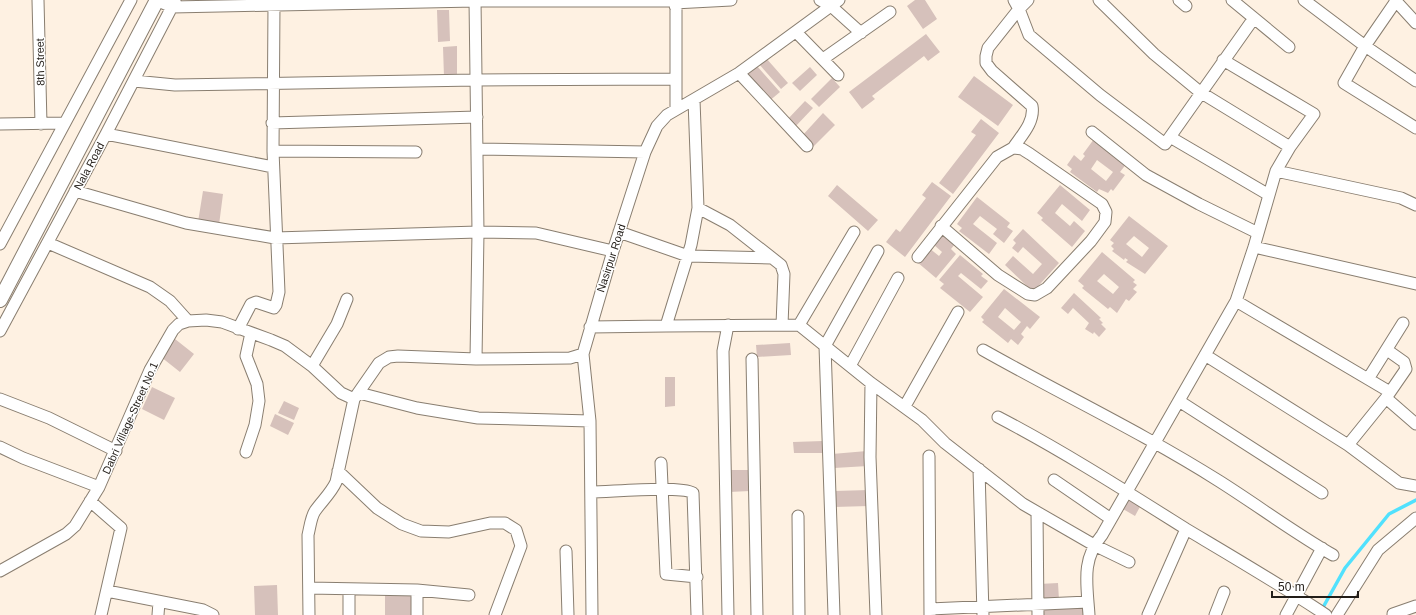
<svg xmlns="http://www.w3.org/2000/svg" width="1416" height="615" viewBox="0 0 1416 615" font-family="Arial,sans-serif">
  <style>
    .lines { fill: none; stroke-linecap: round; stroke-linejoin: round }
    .stream { stroke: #51e1fd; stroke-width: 3.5 }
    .building { fill: #d6c1bb; fill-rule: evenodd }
    .minor-casing { stroke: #897e70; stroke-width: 13 }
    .tertiary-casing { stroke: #897e70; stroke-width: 16 }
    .minor { stroke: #fff; stroke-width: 11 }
    .tertiary { stroke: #fff; stroke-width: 14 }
    .labels { text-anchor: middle; stroke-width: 3; stroke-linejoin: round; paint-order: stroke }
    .street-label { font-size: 11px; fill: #221d18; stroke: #fff }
  </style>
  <rect width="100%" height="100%" fill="#fef1e2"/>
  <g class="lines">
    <path class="stream" d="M1321 611 1345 568 1389 514 1416 500"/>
  </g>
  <path class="building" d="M915 0H925L937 19 923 29 907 6Z
    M437 10H449L450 41 438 42Z
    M926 34 940 52 928 61 924 56 872 96 875 99 862 109 849 92Z
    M457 46V76L444 77 443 47Z
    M766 58 788 83 781 89 759 64Z
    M757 66 780 92 768 102 745 76Z
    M810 67 817 75 800 91 792 83Z
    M974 76 1013 105 998 126 958 97Z
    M832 78 840 87 819 107 811 99Z
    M805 101 813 108 794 128 786 121Z
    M823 113 835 125 813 147 802 136Z
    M981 119 999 133 953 194 939 183 976 135 971 132Z
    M1094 139 1127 163 1120 172 1125 175 1113 191 1111 189 1108 193 1099 189 1097 192 1070 172 1072 169 1067 165 1074 155 1081 161 1085 156 1083 154ZM1097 160 1113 172 1106 181 1091 169Z
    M932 182 951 196 905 257 886 242 896 229 900 232 926 198 922 195Z
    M837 185 878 220 868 231 828 196Z
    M1060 185 1090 210 1082 221 1062 204 1055 213 1070 226 1074 221 1085 231 1072 247 1041 220 1043 218 1037 213Z
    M203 191 223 194 219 225 198 222Z
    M977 197 1010 223 1007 227 1013 231 1004 243 993 234 997 229 980 216 973 224 997 243 989 254 959 231 962 228 957 224Z
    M1129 216 1168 246 1145 274 1126 262 1128 260 1125 258 1124 260 1112 251 1114 249 1111 246 1114 243 1110 240ZM1134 236 1149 248 1142 257 1126 244Z
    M1023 229 1059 263 1033 292 1005 265 1013 256 1033 274 1042 264 1023 247 1018 253 1012 248 1016 243 1013 240Z
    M942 232 955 244 951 249 956 254 936 278 917 262 929 248 939 256 942 252 933 244Z
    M1102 252 1135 280 1133 282 1137 285 1133 289 1137 292 1129 301 1126 299 1117 313 1110 307 1108 309 1082 288 1084 286 1078 281ZM1104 274 1119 287 1113 294 1097 281Z
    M960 255 983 274 981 276 988 281 981 289 961 273 958 276 983 297 970 312 940 288 944 284 939 280Z
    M1004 289 1040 317 1030 329 1027 326 1021 334 1024 337 1018 345 1011 339 1008 343 982 322 984 320 981 317ZM1005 308 1021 322 1014 330 998 317Z
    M1074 293 1101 318 1099 319 1103 323 1101 324 1106 329 1099 337 1094 332 1093 334 1085 329 1089 323 1073 308 1068 314 1061 308Z
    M175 339 194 354 180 372 161 357Z
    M790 343 791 355 757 357 756 345Z
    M665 377H675V406L665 407Z
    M152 387 175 398 164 420 142 409Z
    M284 401 299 408 294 420 278 413Z
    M275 414 294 423 288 435 270 426Z
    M823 441 824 453H794L793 442Z
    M867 451 868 466 834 468 832 454Z
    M729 470H749L750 491 729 492Z
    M869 490V506L834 507V491Z
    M1131 496 1142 503 1135 516 1123 509Z
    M1058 583 1059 600 1040 601 1039 584Z
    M277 585 278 615H255L254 586Z
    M385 592H411V615H385Z
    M1087 604 1088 615H1041V607Z"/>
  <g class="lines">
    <defs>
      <path id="minor" d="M38 0 41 124
        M156 0 172 7 475 1H671L674 3 676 8V109
        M475 0 478 232 476 359
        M820 0 831 6 861 33
        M1014 0 1019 9 1028 0
        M1099 0 1154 54 1200 92 1290 147
        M1179 0 1186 6
        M1232 0 1289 47
        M1304 0 1365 46 1416 81
        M1395 0 1416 23
        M1396 1 1365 46 1344 83 1416 128
        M674 3 731 0
        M1019 9 1029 35 1100 95 1165 144 1254 18
        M796 32 838 75
        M823 59 890 12
        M1223 60 1314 114 1290 147 1276 171
        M739 73 807 146
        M134 81 175 85 476 80 675 79
        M694 100 698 208 691 245 666 326 799 325
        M272 123 477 117
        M0 124 64 123
        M1092 132 1146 175 1199 204 1258 233
        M106 134 273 167
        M1170 137 1269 195
        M1013 148C1021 136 1035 122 1032 106L992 71 986 63V56L988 48 1019 9
        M477 149 645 152
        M273 151 416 152
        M75 191 186 223 275 238 478 232 536 233 613 251
        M698 208 730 225 781 265 784 274 782 325
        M619 232 688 256 772 258
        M854 232 799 325 825 346 878 251
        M48 243 150 287 170 301 188 321
        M0 244 131 0
        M1254 247 1416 284
        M918 257 997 157 1013 148 1022 149 1030 154 1102 204 1106 212 1105 222 1091 241 1047 288 1035 295 1028 294 998 275 941 226
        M1236 301 1390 392
        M728 325 723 351 728 615
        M590 327 666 326
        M238 329 251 304 256 302 274 308 276 305 279 292 273 151 274 4
        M0 331 106 134 175 1
        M983 350C1061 394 1143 433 1219 481 1257 505 1293 532 1333 555
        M1205 355 1348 445 1386 398 1406 369 1404 362 1387 350
        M752 359 757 615
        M312 366 337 324 347 299
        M850 366 898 278
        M1368 379 1403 323
        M871 383 870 457 876 615
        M359 393 417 408 478 418 590 421
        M1386 398 1416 424
        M0 399 49 418 116 451
        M1179 401 1322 493
        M905 406 958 312
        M998 417C1063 451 1124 490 1186 529 1233 557 1281 585 1326 615
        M1348 445 1399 483 1416 486
        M0 447 23 458 99 487
        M246 452 255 425 259 401 257 384 246 356 251 333
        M929 456 930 615
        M661 463 666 574 697 577
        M979 469 983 615
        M338 471 377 508 402 524 421 531 449 532 490 523H505L516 530 521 546 495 615
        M1054 480 1111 519
        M591 492C610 492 680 485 693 493L697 615
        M90 501 121 528 101 615
        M1037 512 1038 615
        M798 516 799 615
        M566 551 568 615
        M0 571 66 534 75 526 99 487 150 370 173 330 179 324 188 321 206 320 222 322 271 340 285 346 312 366 341 393 354 399
        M309 588 417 590 469 595
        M349 589V615
        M417 590V615
        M107 591 203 610 213 615
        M930 609 1088 602
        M158 615 159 602
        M309 615 308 535C310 527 311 517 315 511 322 501 331 493 336 482L354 399 379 363 389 357 398 356 476 359 570 358 583 354
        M592 615 590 421 583 354 613 251 645 152 657 126 667 115 739 73 839 0
        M834 615 825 346 871 383 922 420 945 443 1023 504 1094 545 1129 562
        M1089 615C1087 584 1081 560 1102 535L1236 301 1254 247 1276 171 1401 198 1416 205
        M1148 615 1186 529
        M1215 615 1224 592
        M1286 615 1322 548
        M1337 615 1378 550 1416 518
        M1393 615V614L1416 606"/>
      <path id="tertiary" d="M0 300 157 0"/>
    </defs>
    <use href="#minor" class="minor-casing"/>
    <use href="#tertiary" class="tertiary-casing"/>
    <use href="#minor" class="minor"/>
    <use href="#tertiary" class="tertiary"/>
  </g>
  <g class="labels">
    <g class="street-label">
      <text transform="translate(40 62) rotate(-91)" y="4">8th Street</text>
      <text transform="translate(89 166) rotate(-62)" y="4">Nala Road</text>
      <text transform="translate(611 258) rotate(-72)" y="4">Nasirpur Road</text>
      <text transform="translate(130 418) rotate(-66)" y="4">Dabri Village-Street No.1</text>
    </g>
  </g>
  <path d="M1272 591v6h86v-6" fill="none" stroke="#221d18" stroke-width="2"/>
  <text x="1278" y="591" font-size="12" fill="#221d18" stroke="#ffffff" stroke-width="3" paint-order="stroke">50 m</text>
</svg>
